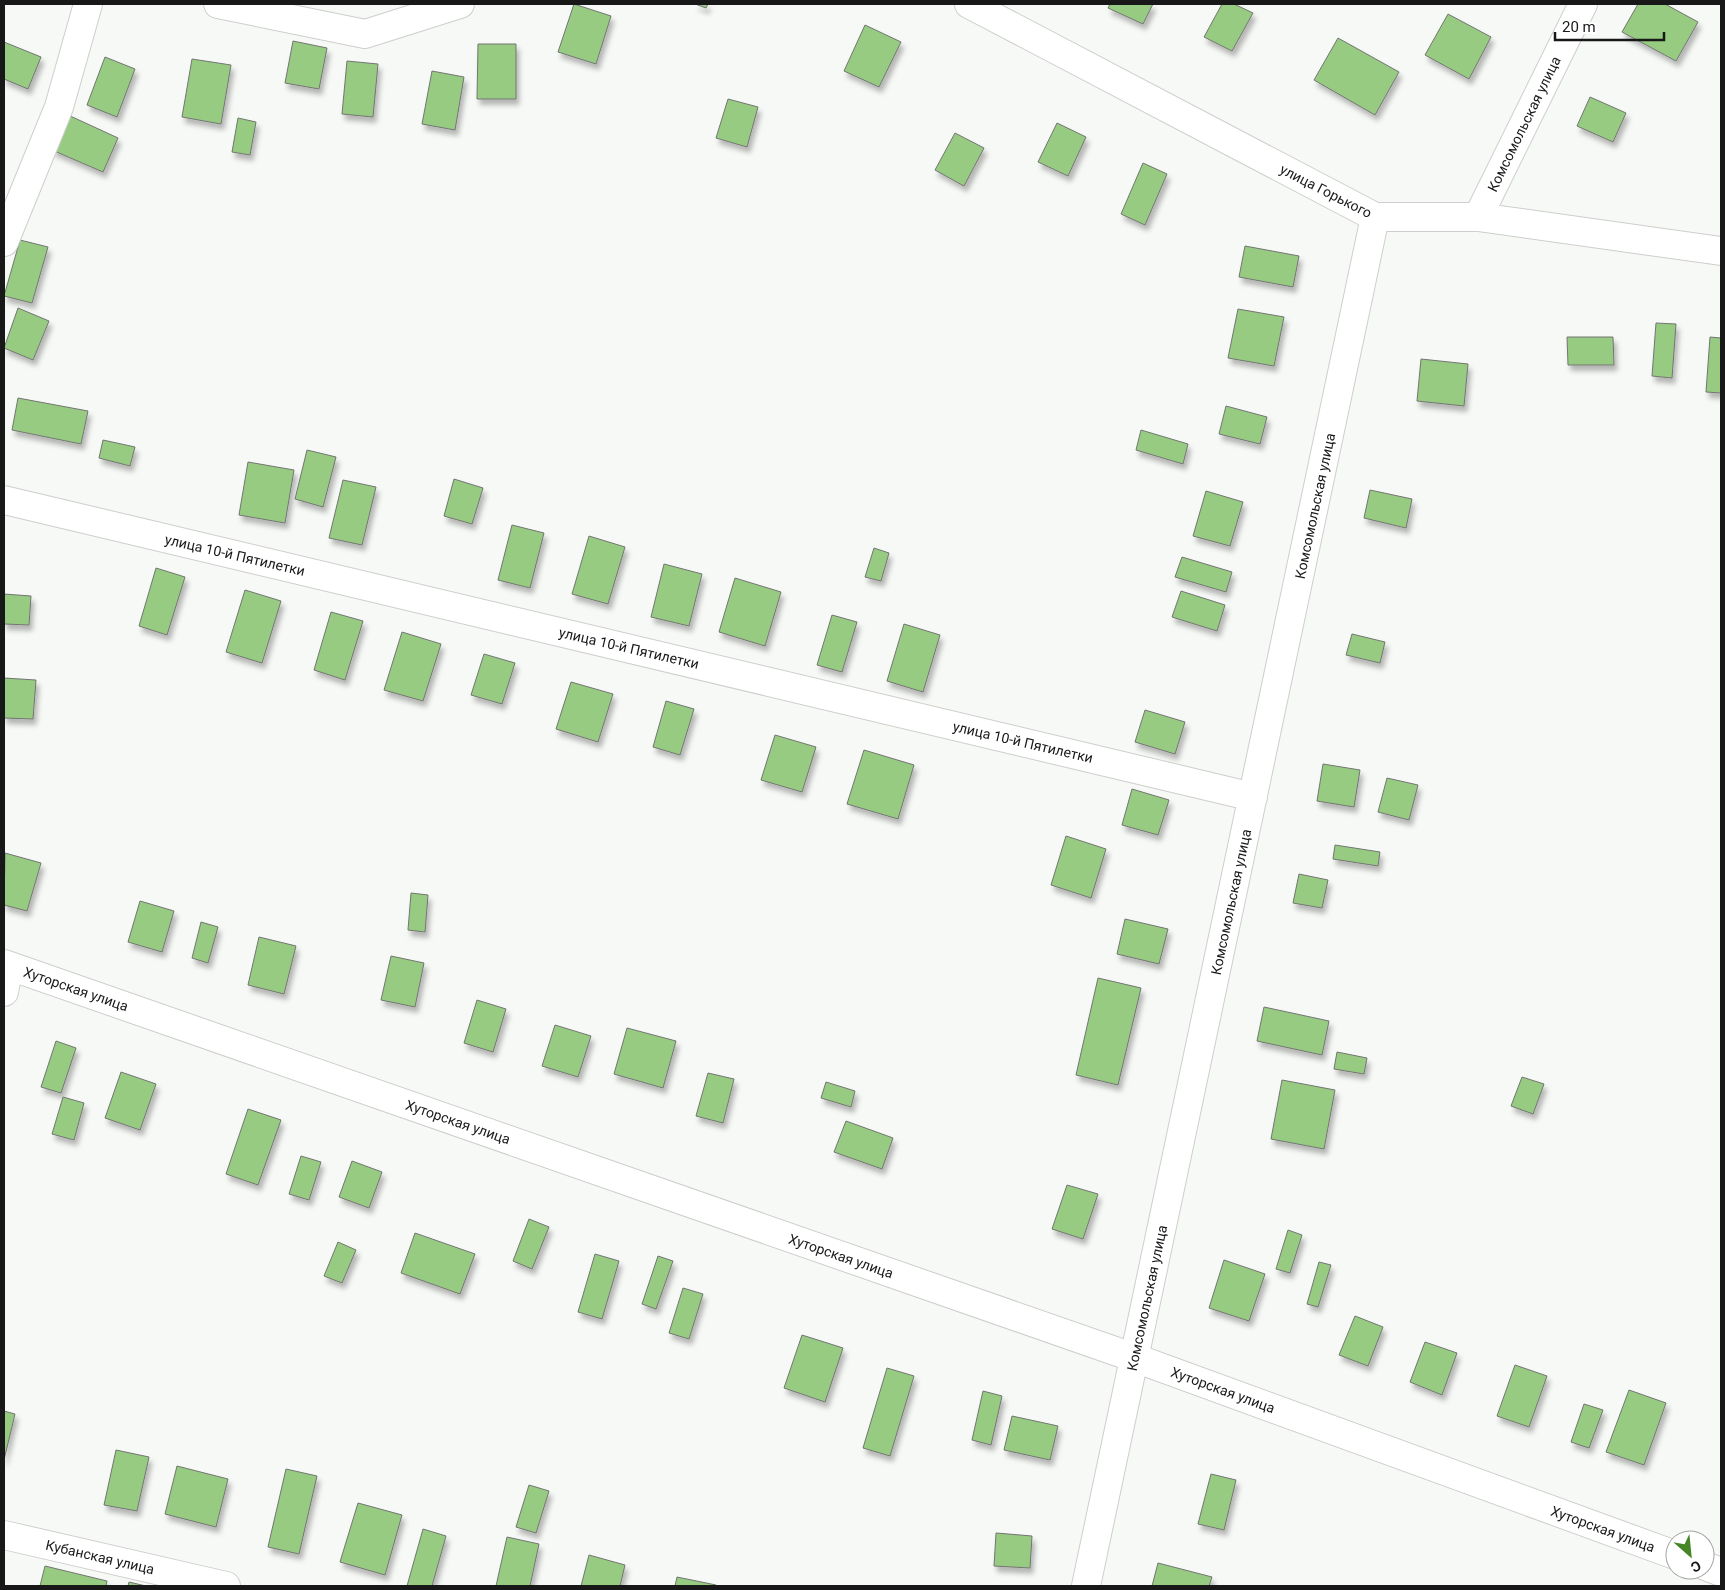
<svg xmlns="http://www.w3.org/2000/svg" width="1725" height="1590" viewBox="0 0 1725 1590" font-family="Roboto,sans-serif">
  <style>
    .building { fill: #96cb81; stroke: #737572; filter: url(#shadow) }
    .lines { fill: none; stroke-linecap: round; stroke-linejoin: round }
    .street-casing { stroke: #cdcfcc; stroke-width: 30 }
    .street { stroke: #fff; stroke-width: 28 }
    .labels { text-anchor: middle; stroke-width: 4; stroke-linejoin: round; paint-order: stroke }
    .street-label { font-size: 14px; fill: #171817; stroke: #fff }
  </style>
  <defs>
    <filter id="shadow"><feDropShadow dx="3" dy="5.5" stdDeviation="2.5" flood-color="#0004"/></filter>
  </defs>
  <rect width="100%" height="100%" fill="#f7f9f6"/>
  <path class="building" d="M574 4 611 16 596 64 558 52Z
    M695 4H708L706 8Z
    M1110 4H1153L1143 24 1108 8Z
    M1222 4H1234L1253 13 1232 51 1204 37Z
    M1638 4H1665L1698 22 1676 61 1622 32Z
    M1448 14 1491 37 1469 79 1425 55Z
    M865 25 901 42 879 87 844 71Z
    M1338 38 1399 72 1375 115 1314 80Z
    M293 41 327 48 319 89 285 83Z
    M4 42 41 57 28 89 4 79Z
    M478 44H516V99H477Z
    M105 57 135 69 117 117 87 105Z
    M192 59 231 65 221 124 182 117Z
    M347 61 378 64 373 117 342 114Z
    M432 71 464 77 455 130 422 124Z
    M1590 97 1626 113 1613 142 1577 126Z
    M728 99 758 107 747 147 716 138Z
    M68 115 118 138 103 172 52 150Z
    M238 118 256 122 250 155 232 152Z
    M1057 123 1086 137 1068 176 1038 162Z
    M955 133 984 148 964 186 935 170Z
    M1143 163 1167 174 1145 225 1121 214Z
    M20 240 48 247 32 303 4 296Z
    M1245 246 1299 256 1293 287 1239 277Z
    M18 308 49 321 33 360 4 348Z
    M1238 309 1284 317 1274 366 1228 358Z
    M1656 323 1676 324 1672 378 1652 376Z
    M1567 337H1613L1614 365H1568Z
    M1710 337 1721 338V393L1706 392Z
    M1421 359 1468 364 1464 406 1417 401Z
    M18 398 88 411 81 444 12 430Z
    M1226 406 1267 417 1260 444 1219 434Z
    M1141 430 1188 444 1183 464 1136 450Z
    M103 440 135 447 130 466 99 458Z
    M307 450 336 457 323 507 295 499Z
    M248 462 294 470 285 523 239 515Z
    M454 479 483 488 472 524 444 516Z
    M343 480 376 487 362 545 329 538Z
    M1370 490 1412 499 1406 528 1364 518Z
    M1206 491 1243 502 1230 546 1193 536Z
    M512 525 544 533 530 588 498 580Z
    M589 536 625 547 608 604 572 594Z
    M874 548 889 553 881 581 865 577Z
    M1182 557 1232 572 1226 592 1175 577Z
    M664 564 702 574 689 626 651 617Z
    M156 568 185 577 167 635 139 626Z
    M735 578 781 592 765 646 719 632Z
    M245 590 281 601 262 663 226 652Z
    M1181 591 1225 605 1217 631 1172 617Z
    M4 594 31 596 29 625 4 624Z
    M331 612 363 621 345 680 314 670Z
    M832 615 857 622 842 672 817 665Z
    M904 624 940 635 923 692 887 681Z
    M402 632 441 644 423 701 384 690Z
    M1352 634 1385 642 1380 663 1346 655Z
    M484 654 515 663 502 704 471 695Z
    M4 678 36 680 33 719 4 718Z
    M571 682 613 694 598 742 556 729Z
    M666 701 694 709 680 755 653 747Z
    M1145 710 1185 722 1175 754 1135 742Z
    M775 735 816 747 802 792 761 780Z
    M864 750 914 765 898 819 847 804Z
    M1323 764 1360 770 1354 807 1317 801Z
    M1387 778 1418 785 1409 820 1378 812Z
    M1132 789 1169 800 1158 835 1122 825Z
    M1066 836 1106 849 1091 898 1051 885Z
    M1335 845 1380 852 1378 866 1333 859Z
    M5 853 41 863 27 911 4 905Z
    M1299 874 1328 880 1322 908 1293 903Z
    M411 893 428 895 425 932 408 930Z
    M140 901 174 911 162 952 128 942Z
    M1125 919 1168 929 1159 964 1117 954Z
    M201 922 218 927 208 963 192 958Z
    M259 937 296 946 284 994 248 985Z
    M391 956 424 963 415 1007 381 1000Z
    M1098 978 1141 988 1118 1085 1076 1075Z
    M477 1000 506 1009 493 1052 464 1043Z
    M1264 1007 1329 1021 1322 1055 1257 1041Z
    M555 1025 591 1036 578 1077 542 1066Z
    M627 1028 676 1041 663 1088 614 1074Z
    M56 1041 76 1048 61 1093 41 1087Z
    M1337 1052 1367 1058 1364 1074 1334 1069Z
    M121 1072 156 1084 140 1130 105 1118Z
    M708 1073 734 1079 723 1123 696 1116Z
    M1522 1077 1544 1084 1533 1114 1511 1106Z
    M1282 1080 1335 1090 1324 1149 1271 1139Z
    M826 1082 855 1091 851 1107 821 1098Z
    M63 1097 84 1103 74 1140 52 1134Z
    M248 1109 281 1120 258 1185 226 1174Z
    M846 1121 893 1138 882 1169 834 1152Z
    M301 1156 321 1162 309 1200 289 1194Z
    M352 1161 382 1172 369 1208 339 1197Z
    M1067 1185 1098 1194 1083 1239 1052 1229Z
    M529 1219 549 1227 532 1269 513 1261Z
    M1288 1230 1302 1235 1290 1273 1276 1269Z
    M415 1233 475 1254 460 1294 401 1273Z
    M338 1242 356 1250 342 1283 324 1276Z
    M595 1254 619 1261 602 1319 578 1312Z
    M658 1256 673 1261 656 1309 642 1304Z
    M1224 1260 1265 1274 1249 1321 1209 1308Z
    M1319 1262 1331 1265 1318 1307 1307 1304Z
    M683 1288 703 1294 689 1339 669 1333Z
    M1355 1316 1383 1327 1368 1366 1339 1355Z
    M802 1335 843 1348 825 1402 784 1388Z
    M1425 1342 1457 1353 1442 1395 1410 1382Z
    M1515 1365 1547 1376 1529 1427 1497 1416Z
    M887 1368 914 1376 890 1456 863 1448Z
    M1629 1390 1666 1403 1644 1465 1606 1452Z
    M983 1391 1002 1396 991 1445 972 1440Z
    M1584 1404 1603 1410 1589 1448 1571 1442Z
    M4 1411 15 1414 4 1460Z
    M1012 1416 1058 1426 1050 1460 1004 1450Z
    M116 1450 149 1457 137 1511 104 1505Z
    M177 1466 228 1479 216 1527 165 1514Z
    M286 1469 317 1476 299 1554 268 1547Z
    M1211 1474 1236 1480 1224 1530 1198 1524Z
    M529 1485 549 1491 536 1533 516 1527Z
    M358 1503 402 1515 385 1575 340 1562Z
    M423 1529 446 1536 432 1586H407Z
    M996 1533 1032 1536 1030 1568 994 1566Z
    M507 1537 539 1544 530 1586H496Z
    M589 1555 625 1565 620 1586H581Z
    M1158 1563 1212 1577 1209 1586H1152Z
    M45 1566 107 1581 106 1586H40Z
    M677 1577 716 1585V1586H675Z
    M129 1582 146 1586H128Z"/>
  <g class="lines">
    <defs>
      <path id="street" d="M218 4 365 34 460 4
        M969 4 1375 217H1478L1721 251
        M1478 217 1583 4
        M4 242 59 107 88 4
        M4 500 1253 797
        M4 964 1135 1358 1675 1555
        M4 992 9 966
        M4 1535 226 1586
        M1705 1566 1721 1572
        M1086 1586 1375 217"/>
    </defs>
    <use href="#street" class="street-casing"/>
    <use href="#street" class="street"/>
  </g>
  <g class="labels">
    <g class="street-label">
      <text transform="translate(1524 124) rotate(-64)" y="5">Комсомольская улица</text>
      <text transform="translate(1326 191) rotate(27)" y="5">улица Горького</text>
      <text transform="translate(1315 506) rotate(-78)" y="5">Комсомольская улица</text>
      <text transform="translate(235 555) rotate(13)" y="5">улица 10-й Пятилетки</text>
      <text transform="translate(629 648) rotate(13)" y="5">улица 10-й Пятилетки</text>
      <text transform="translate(1023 742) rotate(13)" y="5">улица 10-й Пятилетки</text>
      <text transform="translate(1231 902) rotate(-78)" y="5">Комсомольская улица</text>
      <text transform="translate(76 989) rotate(19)" y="5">Хуторская улица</text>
      <text transform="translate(458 1122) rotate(19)" y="5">Хуторская улица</text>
      <text transform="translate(841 1256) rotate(19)" y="5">Хуторская улица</text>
      <text transform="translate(1147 1298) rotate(-78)" y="5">Комсомольская улица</text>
      <text transform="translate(1223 1390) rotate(20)" y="5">Хуторская улица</text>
      <text transform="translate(1603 1529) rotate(20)" y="5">Хуторская улица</text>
      <text transform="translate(100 1557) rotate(13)" y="5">Кубанская улица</text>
    </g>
  </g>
  <rect width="1725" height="1590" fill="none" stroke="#171817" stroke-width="10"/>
  <g transform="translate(1690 1555) rotate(153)"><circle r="24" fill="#ffffff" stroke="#a2a3a2"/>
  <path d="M0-4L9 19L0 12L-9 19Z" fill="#458526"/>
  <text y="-8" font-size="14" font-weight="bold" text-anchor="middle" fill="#171817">С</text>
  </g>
  <path d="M1555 32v8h109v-8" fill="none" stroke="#171817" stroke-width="2.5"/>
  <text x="1562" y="32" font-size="15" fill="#171817" stroke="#ffffff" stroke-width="4" paint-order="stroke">20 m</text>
</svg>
